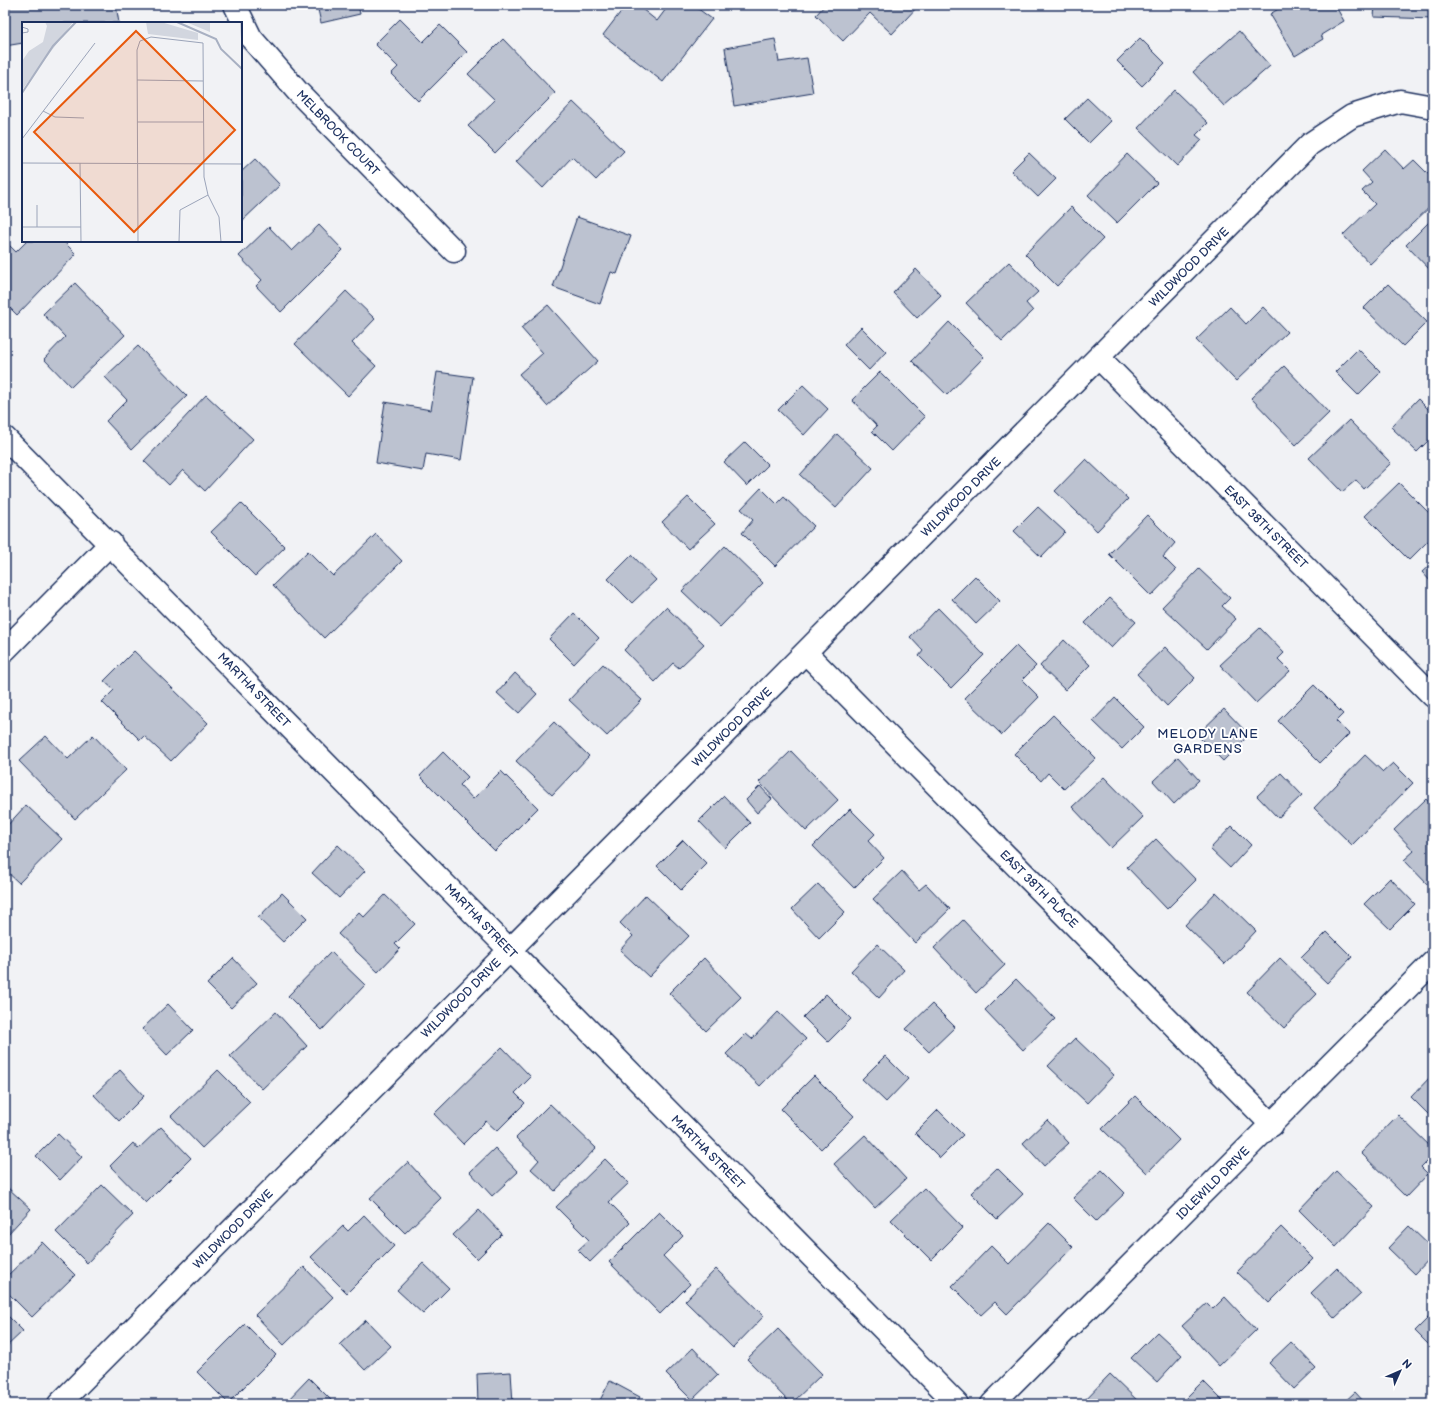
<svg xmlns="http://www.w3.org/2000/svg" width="1438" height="1409" viewBox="0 0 1438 1409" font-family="'Balsamiq Sans',sans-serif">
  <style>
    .building { fill: #bcc2d0; stroke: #1b2f5e }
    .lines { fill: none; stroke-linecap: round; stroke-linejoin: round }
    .minor-casing { stroke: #1b2f5e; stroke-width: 25 }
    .minor { stroke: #fff; stroke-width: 22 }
    .labels { text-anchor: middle; stroke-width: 4; stroke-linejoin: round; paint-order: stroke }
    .street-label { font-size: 12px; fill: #1b2f5e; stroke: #fff }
    .neighbourhood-label { font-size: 13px; letter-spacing: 1px; fill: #1b2f5e; stroke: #fff }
    .inset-river { fill: none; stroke: #a8b0c2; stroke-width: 2 }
    .inset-road { fill: none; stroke: #9ba4b9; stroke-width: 1 }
    .view { fill: #e8590c; fill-opacity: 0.15; stroke: #e8590c; stroke-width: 2 }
    .inset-edge { fill: none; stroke: #1b2f5e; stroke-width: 2 }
  </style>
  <rect width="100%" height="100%" fill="#f1f2f5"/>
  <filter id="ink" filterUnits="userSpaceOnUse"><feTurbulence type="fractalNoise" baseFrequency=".025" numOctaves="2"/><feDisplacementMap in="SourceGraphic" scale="8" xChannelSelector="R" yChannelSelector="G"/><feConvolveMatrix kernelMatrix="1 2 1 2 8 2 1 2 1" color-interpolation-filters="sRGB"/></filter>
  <g filter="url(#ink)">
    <path class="building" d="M5 5H116L119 23H23V43L5 46Z
      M317 5H358L360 14 321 23Z
      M626 5H637L657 21 669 5H693L712 19 663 82 603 35Z
      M825 5H919L892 34 870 13 843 41 816 15Z
      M1285 5H1335L1344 21 1321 35 1323 39 1295 56 1270 14Z
      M1375 5H1433V19L1374 17Z
      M400 19 423 42 440 25 467 52 418 101 391 74 398 67 375 44Z
      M1239 31 1270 66 1224 106 1193 72Z
      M1140 38 1165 63 1142 86 1117 61Z
      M503 39 555 93 495 153 468 126 495 100 468 74Z
      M775 39 779 62 807 58 813 93 734 106 725 48Z
      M1174 90 1208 123 1196 135 1202 140 1177 166 1138 128Z
      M1087 98 1111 121 1089 143 1065 119Z
      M573 102 624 151 596 180 572 157 543 188 516 162Z
      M1385 149 1404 169 1414 160 1433 179V204L1370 264 1343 235 1375 204 1362 191 1372 182 1362 171Z
      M1029 153 1056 179 1038 197 1011 171Z
      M1127 154 1157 183 1117 223 1088 195Z
      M255 159 280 185 241 222V172Z
      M1071 207 1103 239 1057 286 1025 254Z
      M577 217 631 236 617 274 611 272 600 304 553 287Z
      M1433 218V273L1406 245Z
      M319 225 343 250 281 312 256 286 262 280 239 256 269 227 292 251Z
      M5 241 16 252 27 241H63L76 254 17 315 5 303Z
      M1009 262 1038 292 1026 303 1033 311 1002 341 966 303Z
      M916 269 941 295 917 318 893 293Z
      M75 283 125 335 71 387 44 359 65 337 43 314Z
      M1388 284 1427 322 1403 346 1364 308Z
      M346 291 375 319 352 343 376 366 348 396 295 344Z
      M548 305 598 361 547 406 519 374 543 353 521 328Z
      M1230 307 1246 324 1263 307 1287 332 1236 381 1196 340Z
      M949 322 984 357 947 395 912 361Z
      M861 327 886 352 869 370 844 345Z
      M138 346 187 396 132 449 106 421 127 400 105 377Z
      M1358 349 1381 372 1358 395 1335 372Z
      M1284 366 1329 413 1296 445 1251 398Z
      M437 372 473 377 461 460 426 454 423 471 376 463 385 402 431 410Z
      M880 372 925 417 892 451 872 431 877 426 852 400Z
      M803 385 828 409 804 435 778 410Z
      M206 395 253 439 205 491 183 470 169 485 144 461Z
      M1418 399 1433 414V436L1417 452 1391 427Z
      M1349 420 1391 463 1364 489 1356 480 1342 492 1309 458Z
      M837 434 873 468 836 508 800 475Z
      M745 442 768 465 747 486 724 462Z
      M1086 459 1128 499 1097 531 1055 491Z
      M1399 483 1433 517V536L1409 560 1365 516Z
      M761 488 777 504 784 497 814 526 775 566 742 533 753 520 741 509Z
      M688 497 715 524 688 549 662 522Z
      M241 503 285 547 255 576 211 532Z
      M1038 507 1065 532 1041 557 1014 531Z
      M1147 515 1175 543 1163 557 1176 570 1151 596 1109 554Z
      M376 534 402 561 324 638 273 585 308 551 333 576Z
      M725 546 763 583 720 627 682 591Z
      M632 555 656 580 632 603 608 579Z
      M1433 562V584L1422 572Z
      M1199 569 1230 598 1222 606 1236 619 1207 649 1162 607Z
      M975 576 1000 601 976 624 952 599Z
      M1110 598 1136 622 1111 648 1085 623Z
      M666 607 704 644 679 668 673 663 655 682 624 650Z
      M938 608 984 655 951 688 919 656 923 651 910 637Z
      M574 613 599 638 574 664 549 639Z
      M1260 628 1284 653 1278 659 1290 671 1256 703 1220 665Z
      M1064 640 1090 665 1065 690 1040 666Z
      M1016 646 1036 666 1022 680 1039 697 1002 735 964 698Z
      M1165 647 1195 678 1167 706 1137 674Z
      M134 651 208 723 171 761 144 736 140 740 102 702 114 690 104 681Z
      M603 664 642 700 607 736 569 700Z
      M515 673 537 694 519 713 497 693Z
      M1314 685 1343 714 1336 721 1349 734 1320 763 1278 721Z
      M1115 698 1144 727 1122 749 1093 721Z
      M1224 709 1249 735 1223 761 1197 735Z
      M1053 715 1096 758 1064 789 1048 773 1041 781 1014 754Z
      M554 722 589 756 552 795 516 761Z
      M93 735 126 770 75 819 19 761 46 736 68 759Z
      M791 751 838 800 806 831 759 782Z
      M443 752 468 777 460 785 473 799 501 771 538 808 495 851 420 776Z
      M1365 755 1383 772 1393 763 1413 783 1352 845 1314 808Z
      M1178 757 1199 780 1174 804 1153 781Z
      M1281 773 1302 795 1278 818 1257 796Z
      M1104 777 1143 817 1111 848 1072 807Z
      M760 786 772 799 757 813 746 800Z
      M724 796 750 823 725 848 699 821Z
      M1426 799 1433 807V882L1429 886 1404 860 1414 851 1394 830Z
      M26 805 62 839 19 883 5 870V828Z
      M850 809 875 834 868 841 884 858 854 888 813 846Z
      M1232 826 1251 845 1230 868 1210 849Z
      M1156 839 1196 880 1167 909 1127 867Z
      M683 840 707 864 681 890 657 866Z
      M338 845 365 871 339 898 312 873Z
      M902 871 919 890 926 884 950 909 915 943 873 899Z
      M1390 878 1415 904 1390 929 1364 904Z
      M818 884 845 912 819 938 792 909Z
      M1216 892 1256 931 1225 964 1185 925Z
      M282 893 307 918 283 942 258 918Z
      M385 895 415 924 395 944 400 949 378 972 338 934 359 912 364 917Z
      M646 895 689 936 649 977 620 950 633 936 620 923Z
      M963 920 1005 965 976 993 934 948Z
      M1327 932 1352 957 1327 983 1301 958Z
      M877 944 904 970 879 998 851 971Z
      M331 952 365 985 322 1030 288 996Z
      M233 958 257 983 231 1008 207 984Z
      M704 958 741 997 706 1031 669 993Z
      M1280 958 1317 994 1284 1028 1247 992Z
      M1016 979 1055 1019 1023 1050 985 1010Z
      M826 994 851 1019 828 1042 803 1017Z
      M168 1004 193 1030 167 1055 142 1029Z
      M932 1004 955 1027 929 1052 906 1029Z
      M276 1012 307 1046 262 1089 230 1056Z
      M778 1012 806 1039 760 1086 726 1054 746 1034 752 1039Z
      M1075 1038 1114 1075 1087 1103 1048 1066Z
      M502 1047 531 1077 515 1093 525 1103 497 1131 486 1121 463 1144 434 1114Z
      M885 1056 908 1079 886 1102 862 1079Z
      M120 1070 144 1096 119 1121 94 1095Z
      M218 1070 250 1102 202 1148 171 1116Z
      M1433 1074V1119L1411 1097Z
      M814 1076 854 1116 821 1149 781 1109Z
      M1135 1096 1179 1140 1147 1173 1102 1129Z
      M550 1104 596 1148 555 1191 531 1169 539 1160 516 1138Z
      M938 1110 963 1135 940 1158 915 1133Z
      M1398 1115 1433 1149V1155L1421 1167 1428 1174 1406 1197 1361 1153Z
      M1047 1120 1069 1143 1044 1166 1023 1143Z
      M161 1127 191 1158 146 1203 110 1166 133 1143 138 1149Z
      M58 1134 82 1157 60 1180 36 1156Z
      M865 1135 906 1179 875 1208 834 1164Z
      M495 1148 518 1172 492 1196 470 1172Z
      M605 1159 629 1183 609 1202 630 1223 590 1262 578 1250 589 1240 556 1207Z
      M408 1162 441 1198 405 1233 370 1198Z
      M997 1168 1023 1194 997 1219 971 1193Z
      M1102 1170 1125 1193 1096 1221 1073 1198Z
      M1336 1171 1374 1207 1336 1247 1299 1210Z
      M102 1185 133 1215 87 1263 56 1232Z
      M8 1188 31 1209 7 1235 5 1232V1191Z
      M924 1188 963 1228 931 1260 891 1220Z
      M479 1210 502 1234 477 1259 453 1235Z
      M659 1212 683 1236 663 1256 690 1284 660 1314 609 1262Z
      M364 1215 394 1246 347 1293 311 1257 343 1226 348 1231Z
      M1049 1223 1073 1247 1007 1314 995 1302 981 1315 952 1286 991 1246 1009 1264Z
      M1409 1226 1433 1249V1255L1415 1274 1388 1248Z
      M1281 1227 1313 1259 1269 1303 1237 1272Z
      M42 1242 75 1275 32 1317 5 1290V1278Z
      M423 1263 449 1288 423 1314 397 1290Z
      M304 1267 333 1297 284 1345 255 1315Z
      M1337 1268 1361 1294 1335 1318 1311 1293Z
      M716 1269 764 1316 733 1348 685 1301Z
      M1225 1297 1256 1330 1219 1366 1182 1326 1207 1303 1213 1309Z
      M5 1313 23 1331 5 1348Z
      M1433 1313V1349L1415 1331Z
      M366 1320 391 1346 365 1370 340 1344Z
      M245 1324 276 1355 228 1403 197 1372Z
      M778 1329 822 1374 791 1404 747 1359Z
      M1157 1332 1182 1355 1157 1382 1131 1358Z
      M1291 1342 1316 1368 1294 1389 1269 1363Z
      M693 1348 718 1375 692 1400 666 1374Z
      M511 1372 513 1404H478L477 1374Z
      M1110 1374 1141 1404H1081Z
      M309 1378 334 1403 284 1404Z
      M610 1381 640 1397 636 1404H598Z
      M1203 1381 1226 1404H1180Z
      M1355 1392 1366 1404H1342Z"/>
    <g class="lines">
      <defs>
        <path id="minor" d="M235 5 251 38 298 92 454 251
          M1099 358 1433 696
          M5 438 957 1404
          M5 650 111 543
          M806 653 1272 1125
          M59 1404 1310 144 1352 116 1400 101 1433 107
          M992 1404 1433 962"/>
      </defs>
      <use href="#minor" class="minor-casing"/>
      <use href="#minor" class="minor"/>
    </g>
  </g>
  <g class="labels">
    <g class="street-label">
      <text transform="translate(338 133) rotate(46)" y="4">MELBROOK COURT</text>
      <text transform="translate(1189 267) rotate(-45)" y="4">WILDWOOD DRIVE</text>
      <text transform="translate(961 497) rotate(-45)" y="4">WILDWOOD DRIVE</text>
      <text transform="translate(1266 527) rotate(45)" y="4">EAST 38TH STREET</text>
      <text transform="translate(254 690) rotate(46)" y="4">MARTHA STREET</text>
      <text transform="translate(732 727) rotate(-45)" y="4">WILDWOOD DRIVE</text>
      <text transform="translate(1039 889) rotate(45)" y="4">EAST 38TH PLACE</text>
      <text transform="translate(481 921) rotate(46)" y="4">MARTHA STREET</text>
      <text transform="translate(461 998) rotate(-45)" y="4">WILDWOOD DRIVE</text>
      <text transform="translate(708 1152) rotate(45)" y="4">MARTHA STREET</text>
      <text transform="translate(1213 1183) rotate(-45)" y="4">IDLEWILD DRIVE</text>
      <text transform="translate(233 1229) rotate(-45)" y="4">WILDWOOD DRIVE</text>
    </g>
    <g class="neighbourhood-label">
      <text x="1208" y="738">MELODY LANE<tspan x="1208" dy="15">GARDENS</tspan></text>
    </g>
  </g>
  <g transform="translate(22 22)">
    <rect width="220" height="220" fill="#f1f2f5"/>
    <path d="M23 0H51L0 68V39L7 29 21 20 25 4ZM124 0H139L176 11V18L126 12ZM164 0H188V10Z" fill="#d2d6df"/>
    <path class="inset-river" d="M155 0 194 17 199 27 220 47M0 71 31 24 54 0"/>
    <path class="inset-road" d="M219 0 220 33M0 5 6 7V10L0 11M115 58 181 59M21 89 33 95 62 96M115 100H181M0 117 73 21M0 141 220 142M58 141 59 220M15 183V205M0 205H59M116 220 115 28 118 19 129 15 181 21 182 155 186 173 197 195 199 220M157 220 158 188 186 173"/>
    <path class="view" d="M114 9 213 108 112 210 12 110Z"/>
    <rect width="220" height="220" class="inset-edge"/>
  </g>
  <rect width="1438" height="1409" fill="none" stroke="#fff" stroke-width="20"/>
  <rect x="10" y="10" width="1418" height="1389" fill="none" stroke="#1b2f5e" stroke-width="1.5" filter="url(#ink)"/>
  <g transform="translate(1400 1371) rotate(45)" stroke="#ffffff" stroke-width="3" paint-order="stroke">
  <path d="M0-3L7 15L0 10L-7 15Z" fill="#1b2f5e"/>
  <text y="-6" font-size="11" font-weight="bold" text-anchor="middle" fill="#1b2f5e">N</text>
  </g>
</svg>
